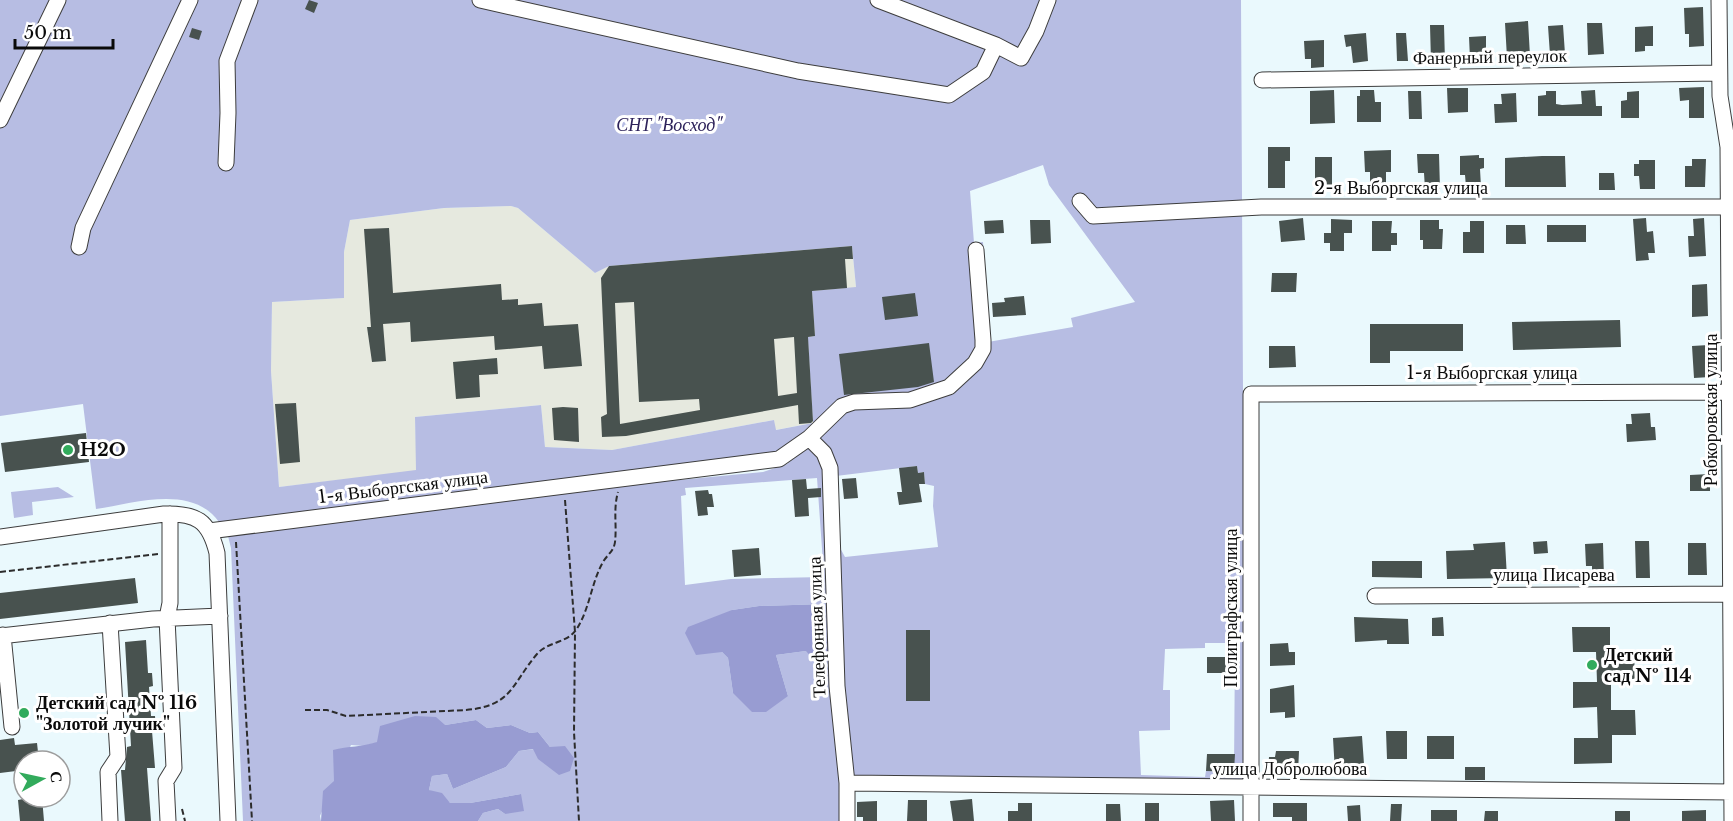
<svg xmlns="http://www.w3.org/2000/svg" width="1733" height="821" viewBox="0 0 1733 821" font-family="'Libre Baskerville',serif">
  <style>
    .industrial { fill: #e6e9df }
    .green { fill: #b7bde3; fill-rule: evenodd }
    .forest { fill: #989cd2 }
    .building { fill: #48524f; fill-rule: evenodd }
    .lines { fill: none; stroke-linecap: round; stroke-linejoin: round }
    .minor-casing { stroke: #3d3d3d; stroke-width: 17 }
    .path { stroke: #2c2c2c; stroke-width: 2; stroke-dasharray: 6 3; stroke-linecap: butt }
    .minor { stroke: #fff; stroke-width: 15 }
    .poi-dot { fill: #32ab5c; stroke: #fff; stroke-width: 2 }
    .labels { text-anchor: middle; stroke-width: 6; stroke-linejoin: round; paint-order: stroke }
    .street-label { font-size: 18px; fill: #0a0a0a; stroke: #fff }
    .park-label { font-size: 18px; font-style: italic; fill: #2d225a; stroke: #fff }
    .poi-label { font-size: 18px; font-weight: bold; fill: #0a0a0a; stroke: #fff; text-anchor: start }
  </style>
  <rect width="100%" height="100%" fill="#eaf9fd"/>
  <path class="industrial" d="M511 206 518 208 595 273 609 266 852 246 856 287 808 341 813 423 775 430 774 420 612 450 545 447 541 405 415 417 417 471 279 487 271 371 272 302 344 298V252L350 220 444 208Z"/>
  <path class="green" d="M0 0H1241L1245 783 850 779 821 441 778 452 219 522C192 484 135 503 96 509L83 404 0 416ZM1043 165 1049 185 1135 302 1071 318 1073 327 988 342 983 242 974 243 970 191ZM511 206 518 208 595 273 609 266 852 246 856 287 812 291 815 336 808 337V341L813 423 776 430 774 420 612 450 545 447 541 405 415 417 416 470 279 487 271 371 272 302 344 298V252L350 220 444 208ZM917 466 918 473 924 472 925 484 934 486 933 506 938 547 845 557 839 546 836 476ZM1205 643H1235L1234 772 1206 771 1205 777 1141 775 1139 731 1170 730V690H1163L1165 649 1205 648Z
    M809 445 819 456 824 469 842 783 841 821H478L483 813 498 809 505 814 521 794 470 803H450L429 790 432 776 447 774 453 789 506 767 519 751 550 747 538 732 530 733 511 725 487 728 476 720 445 725 364 746 351 745 320 816 321 821H243L231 548 228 536 648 483 763 472 787 464ZM817 478 824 577 731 579 685 585 681 496 686 495 685 488ZM824 604 806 651 776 655 788 696 733 693 728 658 722 652 732 610 759 606Z
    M58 487 74 497 32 502 33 515 14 518 11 492Z"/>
  <path class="forest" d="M824 604 830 651 822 659 814 660 806 651 776 655 788 696 766 712H752L733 693 728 658 722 652 696 655 685 633 688 627 732 610 759 606Z
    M415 716 436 717 445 725 476 720 487 728 511 725 530 733 538 732 550 747 565 746 574 758 570 771 559 775 538 759 533 749 519 751 506 767 453 789 447 774 432 776 429 790 442 793 450 803H470L521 794 524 811 505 814 498 809 483 813 478 821H321L323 791 334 781 333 750C348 746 362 747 377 742L380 726Z"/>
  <path class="building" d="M309 0 318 3 314 13 305 9Z
    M1703 7 1704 46 1689 47V34H1685L1684 8Z
    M1528 21 1530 56 1507 58 1505 23Z
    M1587 23H1602L1604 54 1588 55Z
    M1430 25H1444L1445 62H1431Z
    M1563 25 1565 54 1550 55 1548 26Z
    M1653 26V46H1645V51L1635 52V27Z
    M192 28 202 31 199 40 189 37Z
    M1366 33 1368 61 1353 63 1351 46 1346 47 1344 35Z
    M1396 33H1406L1408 61H1397Z
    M1486 36V59H1470L1469 37Z
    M1324 40V67L1311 68V59H1305L1304 41Z
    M1704 87V118H1689V100L1680 101 1679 88Z
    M1447 88H1468V112L1448 113Z
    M1334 90 1335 123 1310 124V91Z
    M1360 90H1374L1375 102H1381V122H1357V96H1360Z
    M1595 90 1596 106H1602V116H1538V96L1546 95V91H1556V104L1562 105 1582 104 1581 91Z
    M1408 91H1421L1422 119H1409Z
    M1639 91V118H1621V101L1627 100V92Z
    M1516 93 1517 122 1495 123 1494 104H1502L1501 94Z
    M1268 147H1290V161H1285V188H1268Z
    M1391 150V172H1386V188L1370 189V172H1365L1364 151Z
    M1417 154H1439L1440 189H1425L1424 173H1418Z
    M1479 155V158H1484V168L1480 169 1481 187H1466L1465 175H1460V156Z
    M1542 156H1565L1566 187H1505V158Z
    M1315 157H1332V187H1315Z
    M1692 159H1706L1705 187H1685V166H1692Z
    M1639 160H1655V189H1640L1639 176H1634V164H1639Z
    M1599 173H1614L1615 190H1599Z
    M1303 218 1305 240 1281 242 1279 221Z
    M1646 218 1647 232 1653 231 1655 253H1648L1649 260 1636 261 1633 219Z
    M1704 218 1706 256 1689 257 1688 236H1694L1693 219Z
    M1331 219 1352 220V233H1344V251H1330V243H1324V233H1331Z
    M1003 220 1004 233 985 234 984 221Z
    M1030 220H1050L1051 243 1031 244Z
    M1420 220H1439V229H1443L1442 249H1423V240H1420Z
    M1372 221H1392L1391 233H1397V245H1391V251H1372Z
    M1470 221H1484V253H1463V232H1470Z
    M1506 225H1525L1526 244H1506Z
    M1547 225H1586V242H1547Z
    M389 228 393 293 501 284 502 300 518 299V305L542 303 544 326 578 324 582 366 544 369 542 346 495 350 494 336 411 342 410 322 383 324 386 361 372 362 367 327H371L364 229Z
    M852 246 853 259H845L847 288 812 291 815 336 808 337 813 421 811 423 799 424 798 405 626 436 602 437 601 417 607 414 601 278 609 266ZM634 302 639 402 699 399 700 410 620 424 615 303ZM794 337 797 393 778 396 774 339Z
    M1272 273H1297L1296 292H1271Z
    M1707 284 1708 316 1692 317V285Z
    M915 293 918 316 885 320 882 297Z
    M1024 296 1026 315 993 317 992 303 1005 302 1004 298Z
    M1620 320 1621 347 1513 350 1512 322Z
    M1370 324H1463V351H1390V363H1370Z
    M929 343 934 382 918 387 844 395 839 354Z
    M1709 345 1710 377 1694 378 1692 346Z
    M1269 346H1295L1296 367 1269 368Z
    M497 358 498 374 479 375 480 397 456 399 453 362Z
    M296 403 300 462 280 464 275 404Z
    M563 407 578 408 579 442 554 440 552 408Z
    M1650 413 1651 427H1655L1656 440 1627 442 1626 424H1632L1631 414Z
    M86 433 89 462 5 472 1 443Z
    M917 466 918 473 924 472 925 484H919L922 502 899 505 897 492H902L899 468Z
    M1710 474V491H1690V475Z
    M856 478 858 498 844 499 842 479Z
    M806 479 807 489 821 488V497L808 498 809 516 795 517 792 480Z
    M708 490 709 494H712L714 507H707L708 515 698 516 695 491Z
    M1547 541 1548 553 1534 554 1533 542Z
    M1635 541H1649L1650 578H1636Z
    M1505 542 1507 578 1447 579 1446 551 1474 550 1473 544Z
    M1603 543 1604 578H1592V566H1586L1585 544Z
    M1688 543H1706L1707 575H1688Z
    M759 548 761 575 734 577 732 550Z
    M1372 561H1422V578L1372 577Z
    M135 578 138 603 0 619V593Z
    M1354 617 1408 619 1409 644H1387V640L1355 642Z
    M1443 617 1444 636H1432V618Z
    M1572 627H1610V654H1634L1635 679H1611V710H1635L1636 735H1612V763L1574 764V738H1598L1597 707 1573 708V682H1597L1596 652H1573Z
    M906 630H930V701H906Z
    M146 640 148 673H152L153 686 149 687 151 716H155L156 731H152L155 768H147L151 821H125L121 770H125L127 747 131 746 125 642Z
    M1288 643 1289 652H1295V665L1270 666V644Z
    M1207 657H1232L1233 673H1207Z
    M1294 685 1295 717 1285 718V712L1270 713V689Z
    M1386 731H1407V759H1387Z
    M1362 736 1364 764H1355L1356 771 1335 772 1333 738Z
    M1427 736H1454V759H1427Z
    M14 738 15 745 37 743 39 761H24V770L0 773V740Z
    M1276 751H1299L1298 773H1268L1269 757H1275Z
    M1207 754H1235L1234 772 1206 771Z
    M1465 767H1485V780H1465Z
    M23 797H42L44 821H20L18 800 23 799Z
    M972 799 974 821H953L950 801Z
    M908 800H927V821H907Z
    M1234 800 1235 821H1211L1210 801Z
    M877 801V821H863V817H857V802Z
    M1018 803H1032V821H1008V811H1018Z
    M1145 803H1159V821H1145Z
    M1273 803H1307V821H1292V817H1273Z
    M1106 804H1120L1121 821H1106Z
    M1391 804H1402L1401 821H1390Z
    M1360 805 1361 821H1348L1347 806Z
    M1431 810H1457V821H1431Z
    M1706 810V821H1682V811Z
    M1485 811H1498V821H1484Z
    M1615 811H1630V821H1615Z"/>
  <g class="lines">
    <defs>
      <path id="minor" d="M480 0 798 71 949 95 983 72 996 45
        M878 0 996 45 1021 58 1036 31 1048 0
        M1719 0 1720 96 1728 147 1732 821
        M1262 80 1719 73
        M0 120 58 0
        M226 163 228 113 227 61 250 0
        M1080 201 1093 216 1261 207H1729
        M79 247 83 228 190 0
        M809 438 824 453 830 468 837 686 847 783V821
        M209 531 779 459 809 438 842 406 854 402 910 400 949 387 975 363 983 349V340L976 250
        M0 537 164 514C196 513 209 520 217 553L228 821
        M1375 596 1733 594
        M3 635 12 727
        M0 636 153 619 220 616
        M847 783 1733 792
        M110 821 108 772 118 757 110 623
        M168 821 166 781 174 768 167 618 170 603V514
        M1251 821V394L1733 392"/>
    </defs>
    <use href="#minor" class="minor-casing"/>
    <path class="path" d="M565 500 575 632 574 732 579 821
      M236 542 252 821
      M0 572 158 554
      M305 710H327L346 716 466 710C512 706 511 685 537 654 547 642 567 643 576 630 590 609 591 583 603 562 607 555 614 551 615 542 617 525 613 510 618 492
      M182 809 185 821"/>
    <use href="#minor" class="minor"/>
  </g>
  <g class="poi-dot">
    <circle cx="68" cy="450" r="6"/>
    <circle cx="1592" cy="665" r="6"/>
    <circle cx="24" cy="713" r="6"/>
  </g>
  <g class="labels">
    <g class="street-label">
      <text transform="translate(1490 57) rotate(-1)" y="6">Фанерный переулок</text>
      <text x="1401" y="194">2-я Выборгская улица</text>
      <text x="1492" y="379">1-я Выборгская улица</text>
      <text transform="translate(1711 410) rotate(-90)" y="6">Рабкоровская улица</text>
      <text transform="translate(403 487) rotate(-7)" y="6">1-я Выборгская улица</text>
      <text x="1554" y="581">улица Писарева</text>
      <text transform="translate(1231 608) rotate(-90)" y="6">Полиграфская улица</text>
      <text transform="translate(817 627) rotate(-92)" y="6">Телефонная улица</text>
      <text x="1290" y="775">улица Добролюбова</text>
    </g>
    <g class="park-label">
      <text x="669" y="131">СНТ "Восход"</text>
    </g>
    <g class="poi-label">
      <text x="80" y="456">H2O</text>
      <text x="1604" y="661">Детский<tspan x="1604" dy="21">сад № 114</tspan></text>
      <text x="36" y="709">Детский сад № 116<tspan x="36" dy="21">"Золотой лучик"</tspan></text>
    </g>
  </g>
  <g transform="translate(42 779) rotate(82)"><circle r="28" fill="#ffffff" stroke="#9d9d9d" stroke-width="1.5"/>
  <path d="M0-4.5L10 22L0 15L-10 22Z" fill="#32ab5c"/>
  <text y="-9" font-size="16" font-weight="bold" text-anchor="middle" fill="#0a0a0a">С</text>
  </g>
  <path d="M15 39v9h98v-9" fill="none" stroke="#0a0a0a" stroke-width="3"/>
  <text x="24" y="39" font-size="18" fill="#0a0a0a" stroke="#ffffff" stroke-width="4.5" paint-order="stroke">50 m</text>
</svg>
